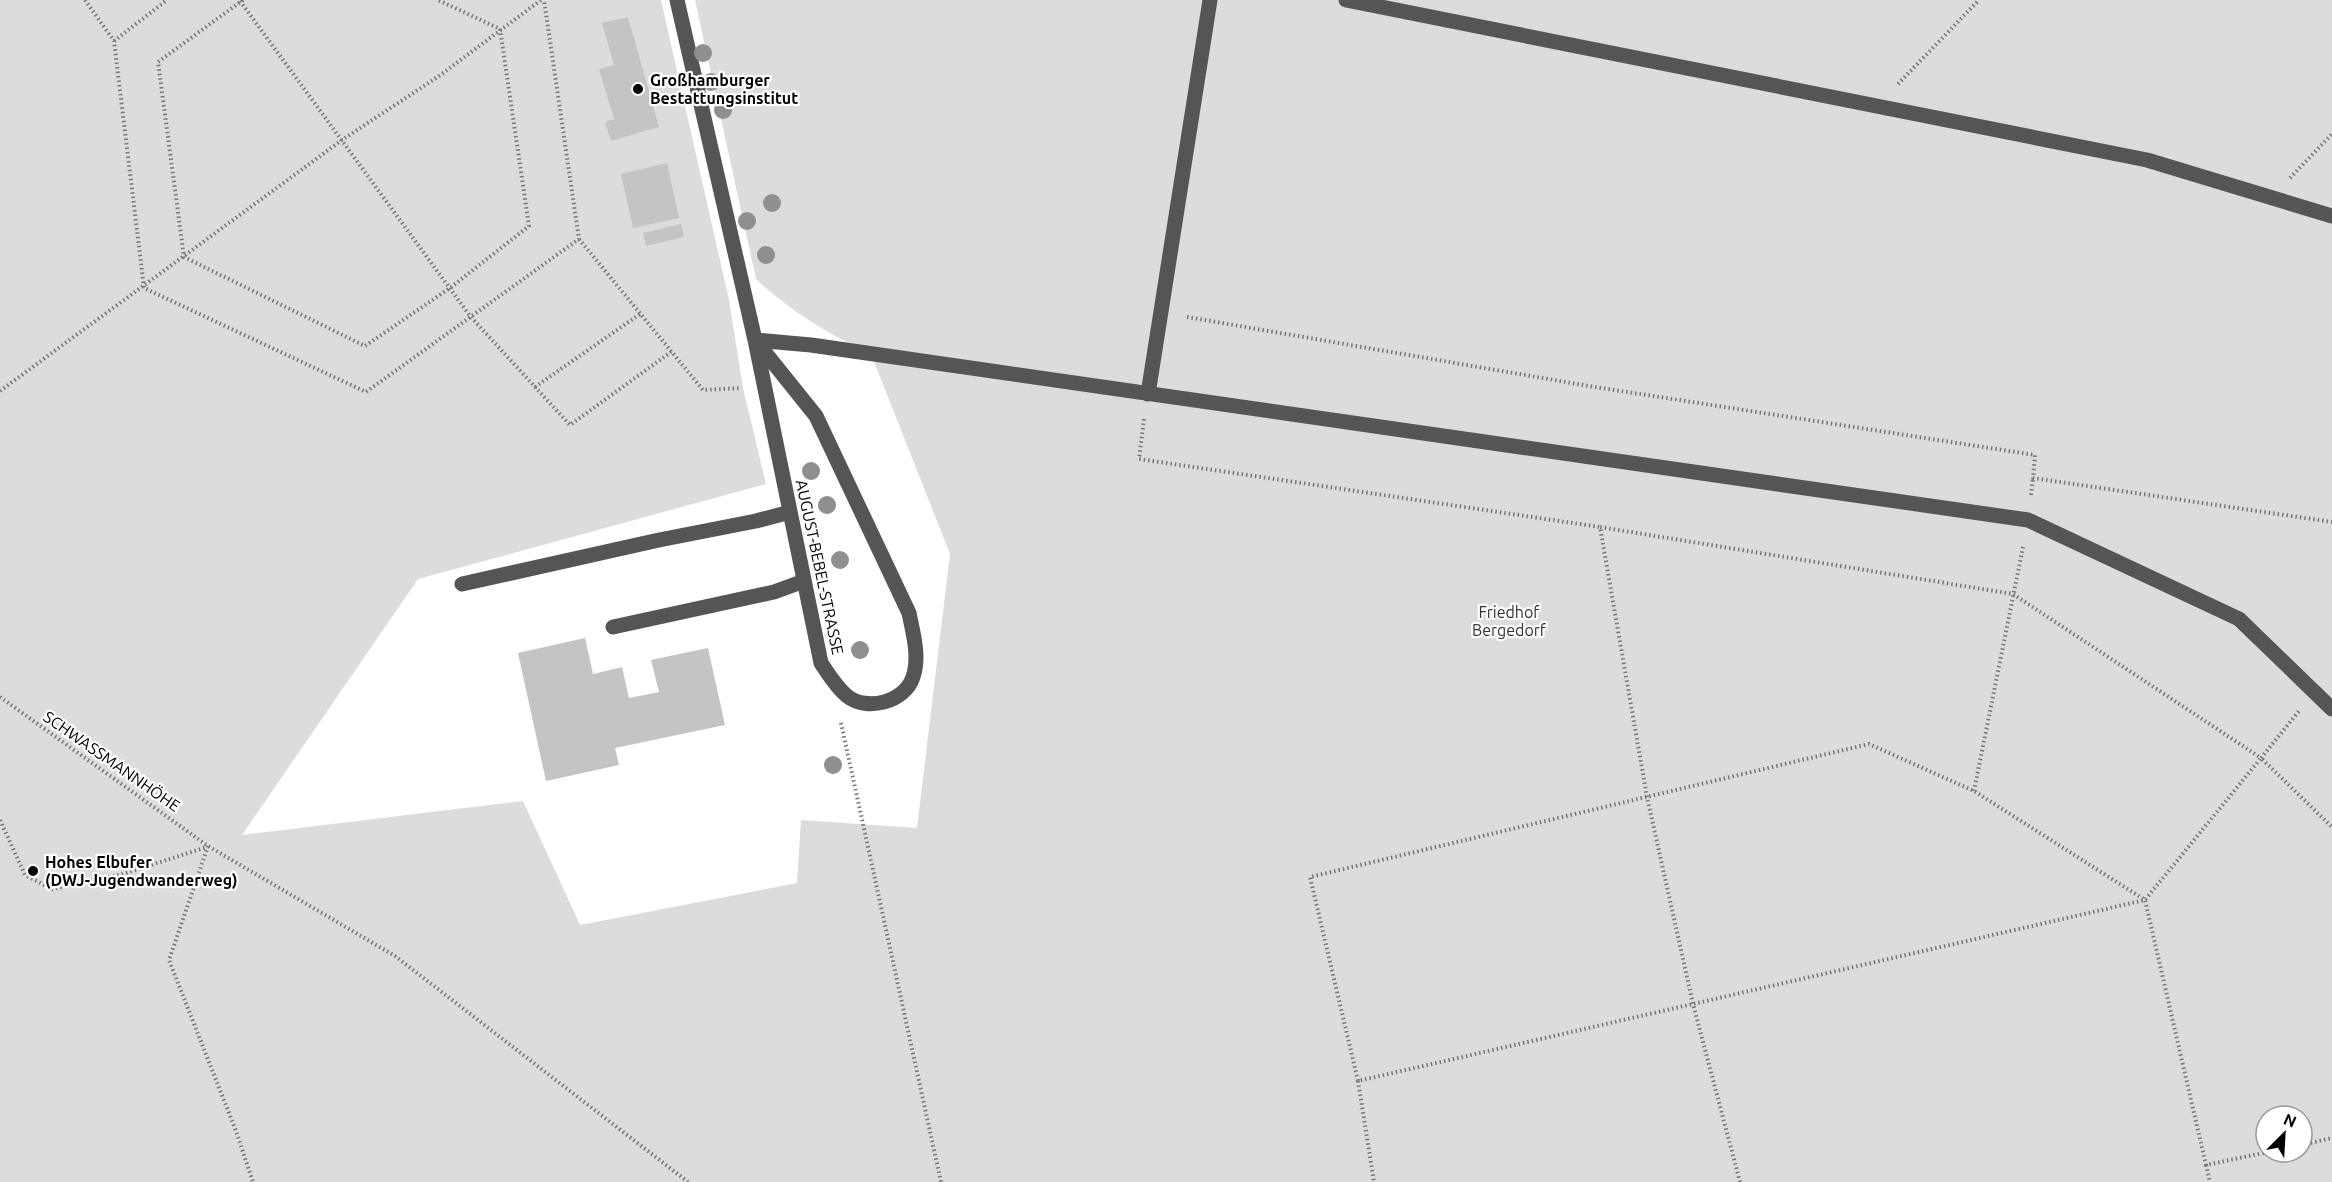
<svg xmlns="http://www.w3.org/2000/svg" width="2332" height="1182" viewBox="0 0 2332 1182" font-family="Ubuntu,sans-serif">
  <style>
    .green { fill: #dcdcdc; fill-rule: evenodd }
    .building { fill: #c4c4c4 }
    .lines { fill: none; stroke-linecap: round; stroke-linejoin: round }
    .path { stroke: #777; stroke-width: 4; stroke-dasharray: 1.5 3; stroke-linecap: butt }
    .minor { stroke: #555; stroke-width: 15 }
    .tree { fill: #8f8f8f }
    .poi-dot { fill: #000; stroke: #fff; stroke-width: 2 }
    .labels { text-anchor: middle; stroke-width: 4.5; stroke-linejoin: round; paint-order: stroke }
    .poi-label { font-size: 16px; font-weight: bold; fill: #000; stroke: #fff; text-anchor: start }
    .street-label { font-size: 16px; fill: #000; stroke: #fff }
    .park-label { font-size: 16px; fill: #333; stroke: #fff }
  </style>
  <rect width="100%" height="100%" fill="#fff"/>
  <path class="green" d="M0 0H661L729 300 743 388 766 484 418 579 242 835 523 801 580 925 797 883 801 820 917 828 950 554 871 354C828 334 790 311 756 279L695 0H2332V1182H0ZM2266 1116H2302V1152H2266Z"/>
  <path class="building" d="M628 17 659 127 611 141 605 122 614 119 599 69 614 65 602 23Z
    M667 163 679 218 633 228 621 174Z
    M681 224 684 237 646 246 643 233Z
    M585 638 593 674 622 667 629 698 659 692 651 660 708 648 725 725 615 748 619 765 546 781 518 653Z"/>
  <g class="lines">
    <path class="path" d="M85 0 114 41 144 288 366 392 579 239 544 0
      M243 0 158 62 184 257 365 346 450 288 529 226 500 29 438 0
      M240 1 470 316 570 425 671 352
      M114 41 167 0
      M1898 84 1979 0
      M2290 178 2332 134
      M579 239 703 390 741 388
      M1187 317 1595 387 2035 455 2033 478 2332 522
      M535 387 640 314
      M0 391 342 140 439 76 541 0
      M1144 419 1139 459 1600 527
      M2031 495 2033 478
      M0 697 208 846 395 956 688 1182
      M841 723 941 1182
      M1974 791 2023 547
      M0 820 25 875 52 889 123 874 207 847
      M208 846 169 960 236 1131 253 1182
      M1358 1081 1374 1182
      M2302 1145 2332 1138
      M2268 1152 2206 1165 2145 900 1974 791 1869 744 1310 877 1358 1081 2145 900 2261 758 2332 827
      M2206 1165 2210 1182
      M1740 1182 1693 1004 1647 797 1600 527 2013 594 2261 758 2299 711"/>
    <path class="minor" d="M677 0 755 340 821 663C829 675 836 687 847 696 867 712 905 702 913 677 920 657 913 633 909 613L816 416 755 340
      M1346 0 2147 160 2332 216
      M755 340 811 345 2028 520 2239 619 2332 709
      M1148 394 1210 0
      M462 584 659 540 756 521 790 512
      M613 627 774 592 804 581"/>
  </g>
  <g class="tree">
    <circle cx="703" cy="53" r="9"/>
    <circle cx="711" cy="82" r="9"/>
    <circle cx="723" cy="110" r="9"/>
    <circle cx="772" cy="203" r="9"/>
    <circle cx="747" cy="221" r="9"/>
    <circle cx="766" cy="255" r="9"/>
    <circle cx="811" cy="471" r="9"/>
    <circle cx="827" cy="505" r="9"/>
    <circle cx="840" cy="560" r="9"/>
    <circle cx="860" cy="650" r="9"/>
    <circle cx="833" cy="765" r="9"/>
  </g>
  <g class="poi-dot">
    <circle cx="638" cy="89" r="6"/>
    <circle cx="33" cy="871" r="6"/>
  </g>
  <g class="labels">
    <g class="poi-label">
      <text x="650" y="86">Großhamburger<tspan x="650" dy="18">Bestattungsinstitut</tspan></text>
      <text x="45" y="868">Hohes Elbufer<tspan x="45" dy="18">(DWJ-Jugendwanderweg)</tspan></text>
    </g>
    <g class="street-label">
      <text transform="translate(820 567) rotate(78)" y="6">AUGUST-BEBEL-STRASSE</text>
      <text transform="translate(112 761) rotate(35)" y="6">SCHWASSMANNHÖHE</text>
    </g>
    <g class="park-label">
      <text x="1509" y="618">Friedhof<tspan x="1509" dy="18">Bergedorf</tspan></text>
    </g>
  </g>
  <g transform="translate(2284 1134) rotate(24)"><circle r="28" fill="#ffffff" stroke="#999999" stroke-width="1.5"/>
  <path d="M0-4.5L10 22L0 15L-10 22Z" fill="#000000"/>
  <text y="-9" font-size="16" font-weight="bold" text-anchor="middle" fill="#000000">N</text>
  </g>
</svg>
